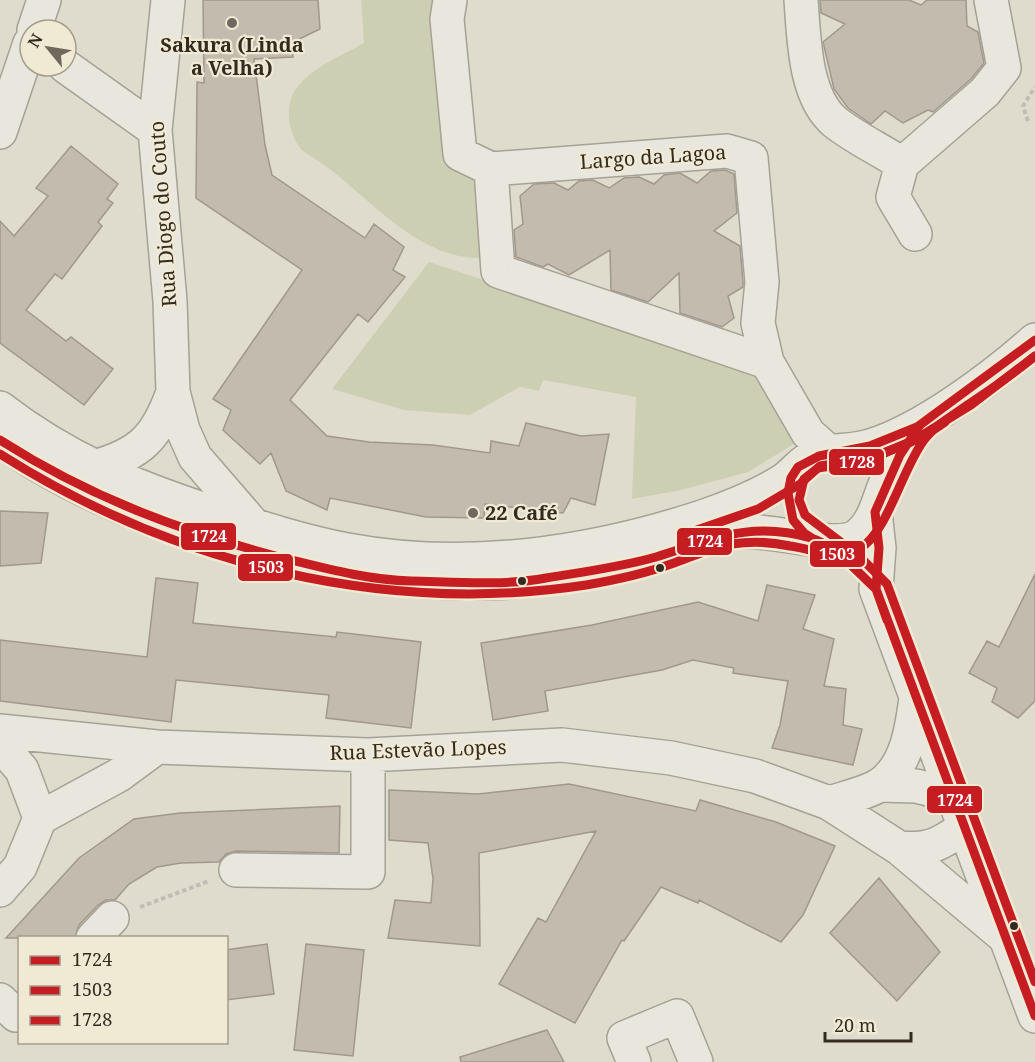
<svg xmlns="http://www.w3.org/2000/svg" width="1035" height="1062" viewBox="0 0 1035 1062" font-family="'Noto Serif',serif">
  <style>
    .green { fill: #cdcfb2 }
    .building { fill: #c3bbae; stroke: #a0988d; stroke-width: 1.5 }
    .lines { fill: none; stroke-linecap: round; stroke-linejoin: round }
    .minor-casing { stroke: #a6a196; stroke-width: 36 }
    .path { stroke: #c1bdb5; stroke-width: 4; stroke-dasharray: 4.5 3; stroke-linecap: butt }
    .minor { stroke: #e9e6dd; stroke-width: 33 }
    .bus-1-casing { stroke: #f0ead4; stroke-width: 14 }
    .bus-2-casing { stroke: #f0ead4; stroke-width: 14 }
    .bus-3-casing { stroke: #f0ead4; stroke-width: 14 }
    .bus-1 { stroke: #c61d23; stroke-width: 9 }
    .bus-2 { stroke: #c61d23; stroke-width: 9 }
    .bus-3 { stroke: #c61d23; stroke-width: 9 }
    .poi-dot { fill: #70685d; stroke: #f0ead4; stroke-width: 2 }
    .bus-dot { fill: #332a20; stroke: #f0ead4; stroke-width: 2 }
    .labels { text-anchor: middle; stroke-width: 4.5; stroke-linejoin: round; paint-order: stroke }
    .poi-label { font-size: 20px; font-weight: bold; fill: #332a20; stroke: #f0ead4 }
    .street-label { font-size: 20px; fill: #332a20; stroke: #f0ead4 }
    .line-badge { stroke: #f0ead4; stroke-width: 2 }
    .badge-label { font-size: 16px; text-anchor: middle; font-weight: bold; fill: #fff }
  </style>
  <rect width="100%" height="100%" fill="#e0dccd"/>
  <path class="green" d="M361 0H438L481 183 484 258C419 261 371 199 323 164 316 158 306 155 300 148 290 134 285 114 292 96 304 70 340 57 364 43Z
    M429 262 765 372 797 442 748 472 681 490 632 499 636 397 543 380 539 391 520 387 470 415 404 410 332 389Z"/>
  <path class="building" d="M203 0H318L320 29 291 43 293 57 254 59 265 145 272 175 365 238 374 224 404 247 393 270 405 277 368 322 358 314 290 400 327 436 369 442 433 445 490 453 491 441 519 446 526 423 581 436 609 434 595 505 571 498 563 513 485 504 484 518 426 517 330 498 327 510 286 491 271 453 260 464 223 430 231 410 213 399 302 270 196 198 197 82 204 83Z
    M820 0H909L921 5 927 0H966L967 26 978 32 984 63 971 79 933 112 928 110 903 123 885 111 871 124 848 108 834 89 823 42 845 24 821 13Z
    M71 146 118 184 107 199 113 203 98 222 102 226 62 279 55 274 26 310 66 341 71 337 113 369 84 405 0 343V221L14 236 48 196 36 188Z
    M711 171 725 170 734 174 737 213 714 231 740 246 743 282V287L728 296 734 318 722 327 680 313 679 273 648 302 611 290 610 250 569 275 548 264 543 267 516 257 514 230 523 224 520 196 534 184 554 183 568 190 579 181 593 180 609 188 624 178 639 177 654 184 664 175 680 173 697 183Z
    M0 511 48 513 41 563 0 566Z
    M1035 574V701L1018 718 992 702 997 688 969 673 987 641 999 647Z
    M156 578 198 583 193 623 336 637 337 632 421 642 411 728 326 718 329 695 176 680 171 722 0 701V640L147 657Z
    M767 585 815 595 803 629 834 639 824 686 846 689 843 725 862 729 853 765 772 748 780 725 788 681 733 673 734 668 693 660 662 670 545 691 548 711 493 720 481 643 592 625 698 602 758 621Z
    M569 784 696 811 700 800 776 822 835 846 803 915 781 942 699 900 698 903 661 887 624 941 622 940 575 1023 499 984 538 918 546 922 596 831 479 853 480 946 388 938 395 900 431 903 433 879 428 843 389 840V790L478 794Z
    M340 806 339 853 236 851 226 854 219 862 181 863 157 867 129 884 115 900H106L98 905 79 925 75 938H6L79 858 134 819 180 813Z
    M879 878 940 952 897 1001 830 933Z
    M267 944 274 994 226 1000V950Z
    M306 944 364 950 353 1056 294 1050Z
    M547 1030 564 1062H461L460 1057Z"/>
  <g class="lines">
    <defs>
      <path id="minor" d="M168 0 155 130 170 301 173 392 183 430 195 457 252 523
        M450 0 447 19 460 154 491 169 498 271 767 362 808 433 829 452
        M801 0C804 37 804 96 835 122 855 138 881 150 902 164
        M34 30 44 0
        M65 66 155 130
        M0 132 30 43
        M491 169 727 151 751 158 762 282 758 323 767 362
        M915 234 893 197 902 164 985 92 1004 68 991 0
        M0 408C66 459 132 486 211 512 255 526 301 541 347 550 465 572 589 554 702 517 731 507 759 496 784 480 795 472 803 460 815 455 830 449 852 452 870 446 923 430 993 377 1035 340
        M0 440C137 538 380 602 547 578 583 573 618 567 653 558 681 550 707 536 736 532 770 527 835 551 857 536 876 522 878 498 888 478 897 460 908 443 920 425
        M94 467C141 454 157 437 173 392
        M875 512 879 548 876 589 1035 1016
        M0 731 157 747 368 755 562 745 671 758 755 776 829 803 899 848 1006 938
        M0 744 22 770 40 818 20 867 0 890
        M879 785 916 786 953 795
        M829 803C845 798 863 794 878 786 907 768 912 728 916 698
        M40 818 119 775 157 747
        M899 848C930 851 940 844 965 827
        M236 870 368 872V755
        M93 938 112 918
        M0 1000 16 1015 20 1012
        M634 1062 624 1038 677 1016 696 1062"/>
    </defs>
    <use href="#minor" class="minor-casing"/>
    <path class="path" d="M1028 121 1023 106 1035 87
      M140 907 209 881"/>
    <use href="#minor" class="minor"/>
    <defs>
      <path id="bus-1" d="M0 440C89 497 180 531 283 558 324 568 368 580 411 581 455 582 503 586 546 578 583 572 621 567 656 557 712 540 750 520 811 538 835 545 857 572 876 589L1035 1016
        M843 558 804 533 793 520 788 493 791 478 798 467 819 456 870 446 917 427 1035 340
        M887 620 876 589 879 548 875 512 900 455 920 425 936 413"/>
      <path id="bus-2" d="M0 454C172 563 383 616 586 585 615 580 644 574 671 564 691 557 711 548 732 544 751 541 771 542 790 546 813 549 837 561 859 549 887 534 902 469 924 440 935 425 954 415 969 404 992 389 1014 373 1035 356
        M691 532 758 509 800 484 820 466 873 458 926 435 945 422"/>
      <path id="bus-3" d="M1035 356 971 405 911 442 863 461 818 468 804 479 799 500 805 515 858 555 887 584 1035 982"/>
    </defs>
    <use href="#bus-1" class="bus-1-casing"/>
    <use href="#bus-2" class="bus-2-casing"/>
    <use href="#bus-3" class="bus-3-casing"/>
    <use href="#bus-1" class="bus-1"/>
    <use href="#bus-2" class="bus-2"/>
    <use href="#bus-3" class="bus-3"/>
  </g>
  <g class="poi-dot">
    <circle cx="232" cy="23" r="6"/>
    <circle cx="473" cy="513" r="6"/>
  </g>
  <g class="bus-dot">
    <circle cx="660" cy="568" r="5"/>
    <circle cx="522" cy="581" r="5"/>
    <circle cx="1014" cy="926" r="5"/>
  </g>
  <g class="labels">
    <g class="poi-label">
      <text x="232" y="52">Sakura (Linda<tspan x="232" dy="23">a Velha)</tspan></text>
      <text x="485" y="520" text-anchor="start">22 Café</text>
    </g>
    <g class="street-label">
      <text transform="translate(653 157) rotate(-4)" y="7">Largo da Lagoa</text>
      <text transform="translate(163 214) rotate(-94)" y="7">Rua Diogo do Couto</text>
      <text transform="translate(418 750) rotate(-2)" y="7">Rua Estevão Lopes</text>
    </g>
  </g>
  <g class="line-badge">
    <rect x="828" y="448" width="57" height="28" rx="6" fill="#c61d23"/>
    <rect x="180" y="522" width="57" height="29" rx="6" fill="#c61d23"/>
    <rect x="676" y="527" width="57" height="29" rx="6" fill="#c61d23"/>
    <rect x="809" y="540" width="57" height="28" rx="6" fill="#c61d23"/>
    <rect x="237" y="553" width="57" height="29" rx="6" fill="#c61d23"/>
    <rect x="926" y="785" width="57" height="29" rx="6" fill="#c61d23"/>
  </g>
  <g class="badge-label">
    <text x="857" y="468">1728</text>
    <text x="209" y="542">1724</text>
    <text x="705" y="547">1724</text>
    <text x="837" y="560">1503</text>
    <text x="266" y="573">1503</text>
    <text x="955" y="806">1724</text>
  </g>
  <rect x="18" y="936" width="210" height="108" fill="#f0ead4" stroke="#a49d8c" stroke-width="1.5"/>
  <rect x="30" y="956" width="30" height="9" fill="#c61d23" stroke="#a49d8c" stroke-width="1.5"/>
  <text x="72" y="966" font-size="18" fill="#332a20">1724</text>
  <rect x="30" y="986" width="30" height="9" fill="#c61d23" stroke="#a49d8c" stroke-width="1.5"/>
  <text x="72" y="996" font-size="18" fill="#332a20">1503</text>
  <rect x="30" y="1016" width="30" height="9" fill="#c61d23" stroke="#a49d8c" stroke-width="1.5"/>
  <text x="72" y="1026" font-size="18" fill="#332a20">1728</text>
  <g transform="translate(48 48) rotate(300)"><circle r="28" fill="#f0ead4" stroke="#a49d8c" stroke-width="1.5"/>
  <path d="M0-4.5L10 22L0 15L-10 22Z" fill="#70685d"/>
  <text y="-9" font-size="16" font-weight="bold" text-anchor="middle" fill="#332a20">N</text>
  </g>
  <path d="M825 1032v9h86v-9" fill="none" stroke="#332a20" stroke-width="3"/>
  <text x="834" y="1032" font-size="18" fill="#332a20" stroke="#f0ead4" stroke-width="4.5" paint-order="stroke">20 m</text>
</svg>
